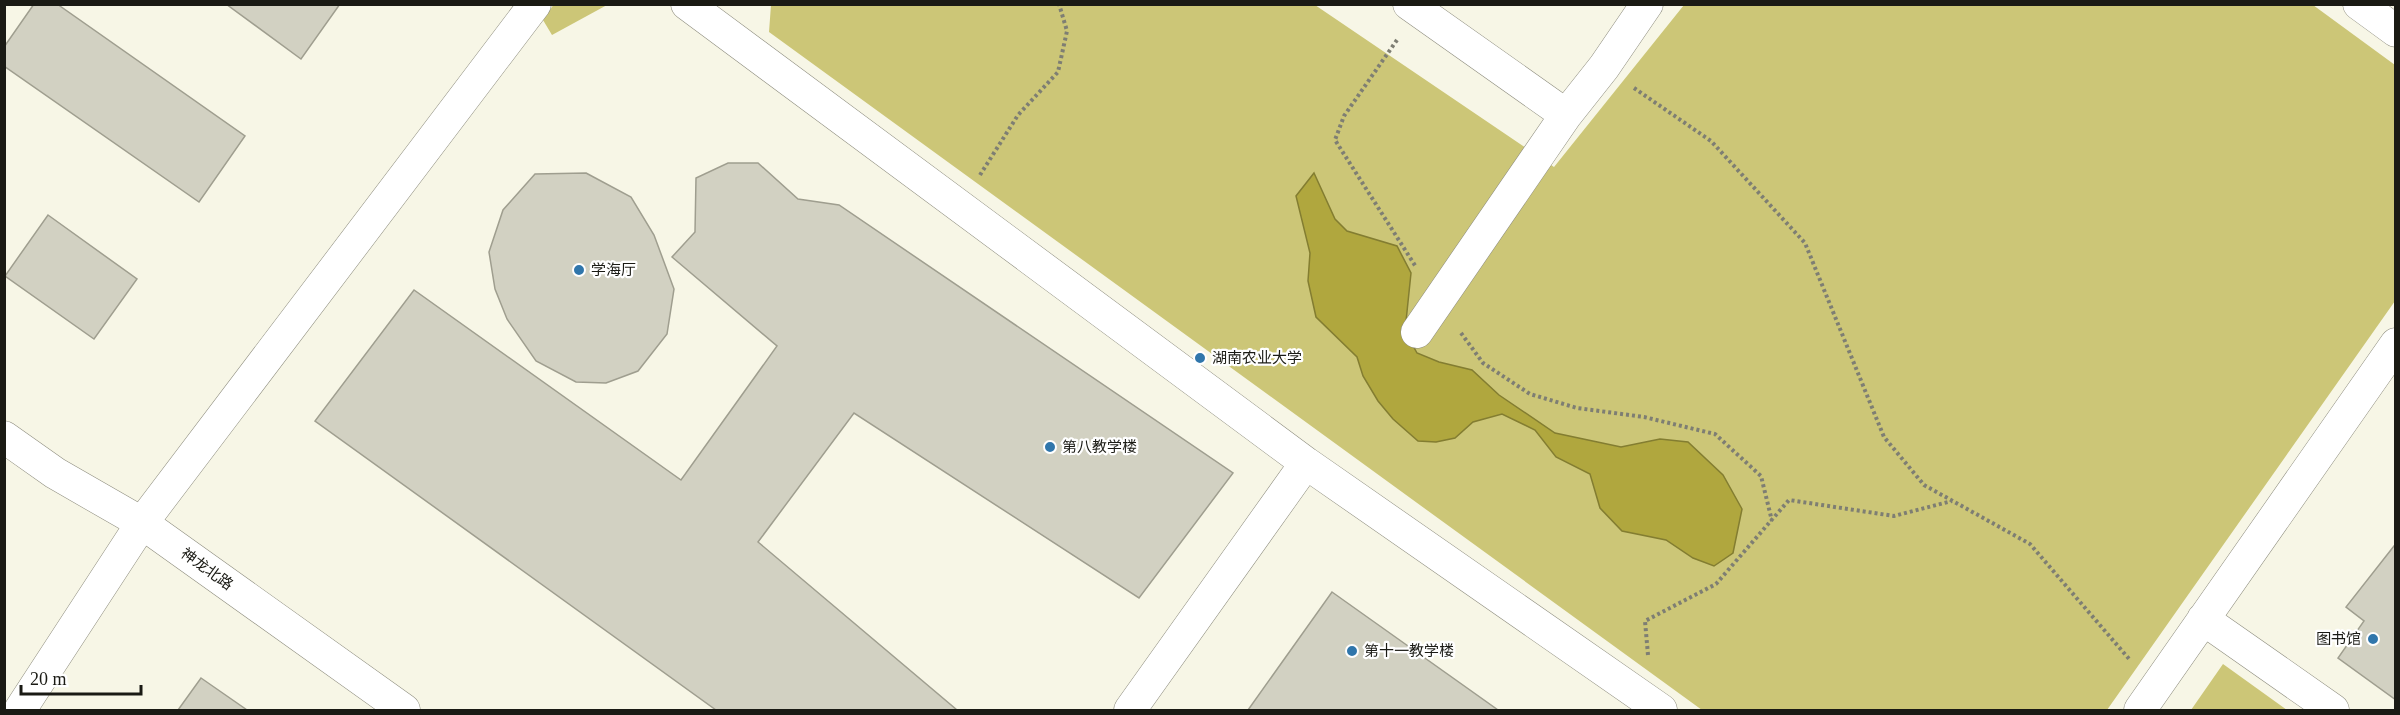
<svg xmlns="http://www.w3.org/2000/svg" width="2400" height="715" viewBox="0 0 2400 715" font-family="'Times New Roman','Noto Sans SC',serif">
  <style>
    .green { fill: #ccc677 }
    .water { fill: #b0a73e; stroke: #837d31; stroke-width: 1.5 }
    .building { fill: #d2d1c2; stroke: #9f9e8f; stroke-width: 1.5 }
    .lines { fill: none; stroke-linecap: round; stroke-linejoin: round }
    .minor-casing { stroke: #8e8d7f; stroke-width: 33 }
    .path { stroke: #7e7e73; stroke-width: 4; stroke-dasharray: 3 3; stroke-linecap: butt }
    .minor { stroke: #fff; stroke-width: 32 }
    .poi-dot { fill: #3076ab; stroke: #fff; stroke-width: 2 }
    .labels { text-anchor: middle; stroke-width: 4.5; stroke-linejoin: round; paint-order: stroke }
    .poi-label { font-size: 15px; fill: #1a1a14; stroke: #fff; text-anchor: start }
    .street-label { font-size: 15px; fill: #1a1a14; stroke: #fff }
  </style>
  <rect width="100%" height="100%" fill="#f7f6e6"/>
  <path class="green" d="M554 4H607V5L552 35 543 20Z
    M771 5H1315L1554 167 1684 5H2313L2395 65V301L2107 710H1702L769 32Z
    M2223 664 2287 710H2191Z"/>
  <path class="water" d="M1314 173 1335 219 1347 231 1397 246 1411 273 1405 331 1417 353 1439 362 1472 370 1499 395 1555 433 1621 447 1660 439 1688 442 1723 475 1742 509 1733 553 1714 566 1693 558 1666 540 1622 531 1600 508 1590 474 1556 457 1535 430 1502 414 1473 422 1455 438 1436 442 1418 441 1393 419 1378 401 1363 376 1357 357 1316 317 1308 281 1310 253 1296 196Z"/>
  <path class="building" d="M34 4H57L245 136 199 202 4 66V47Z
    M226 4H340L301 59Z
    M728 163H758L798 199 839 205 1233 473 1139 598 854 413 758 542 957 710H716L315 421 414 290 681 480 777 346 672 257 695 232 696 178Z
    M586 173 631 197 654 235 674 289 667 334 638 371 606 383 576 382 536 361 507 319 495 289 489 252 503 210 535 174Z
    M48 215 137 279 94 339 5 276Z
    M2394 546 2396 547V700L2338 658 2364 621 2346 607Z
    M1332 592 1498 710H1248Z
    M201 678 247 710H178Z"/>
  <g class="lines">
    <defs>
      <path id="minor" d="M687 4 1306 463 1661 710
        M1409 4 1566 115
        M2359 4 2396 31
        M1417 332 1566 115 1604 67 1647 4
        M4 437 55 473 142 523 404 710
        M2203 619 2333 710
        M20 710 142 523 535 4
        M1130 710 1306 463
        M2140 710 2396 344"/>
    </defs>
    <use href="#minor" class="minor-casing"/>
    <path class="path" d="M1397 40 1344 116 1335 140 1416 267
      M1634 88 1711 141 1805 243 1884 437 1924 485 2030 544 2130 660
      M980 175 1018 115 1058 72 1067 31 1059 4
      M1461 333 1483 363 1530 394 1577 408 1644 417 1715 434 1761 476 1772 521
      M1648 655 1645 621 1716 584 1789 500 1894 516 1952 501"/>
    <use href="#minor" class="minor"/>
  </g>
  <g class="poi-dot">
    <circle cx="579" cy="270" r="6"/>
    <circle cx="1200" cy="358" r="6"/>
    <circle cx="1050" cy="447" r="6"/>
    <circle cx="2373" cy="639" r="6"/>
    <circle cx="1352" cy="651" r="6"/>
  </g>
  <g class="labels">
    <g class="poi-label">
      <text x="591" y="275">学海厅</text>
      <text x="1212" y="363">湖南农业大学</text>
      <text x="1062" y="452">第八教学楼</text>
      <text x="2361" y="644" text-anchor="end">图书馆</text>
      <text x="1364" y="656">第十一教学楼</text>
    </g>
    <g class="street-label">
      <text transform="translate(207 569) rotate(36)" y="5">神龙北路</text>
    </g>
  </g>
  <rect width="2400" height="715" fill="none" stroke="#1a1a14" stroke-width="12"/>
  <path d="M21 685v9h120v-9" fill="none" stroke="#1a1a14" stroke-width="3"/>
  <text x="30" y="685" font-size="18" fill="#1a1a14" stroke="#ffffff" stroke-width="4.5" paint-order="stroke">20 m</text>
</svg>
